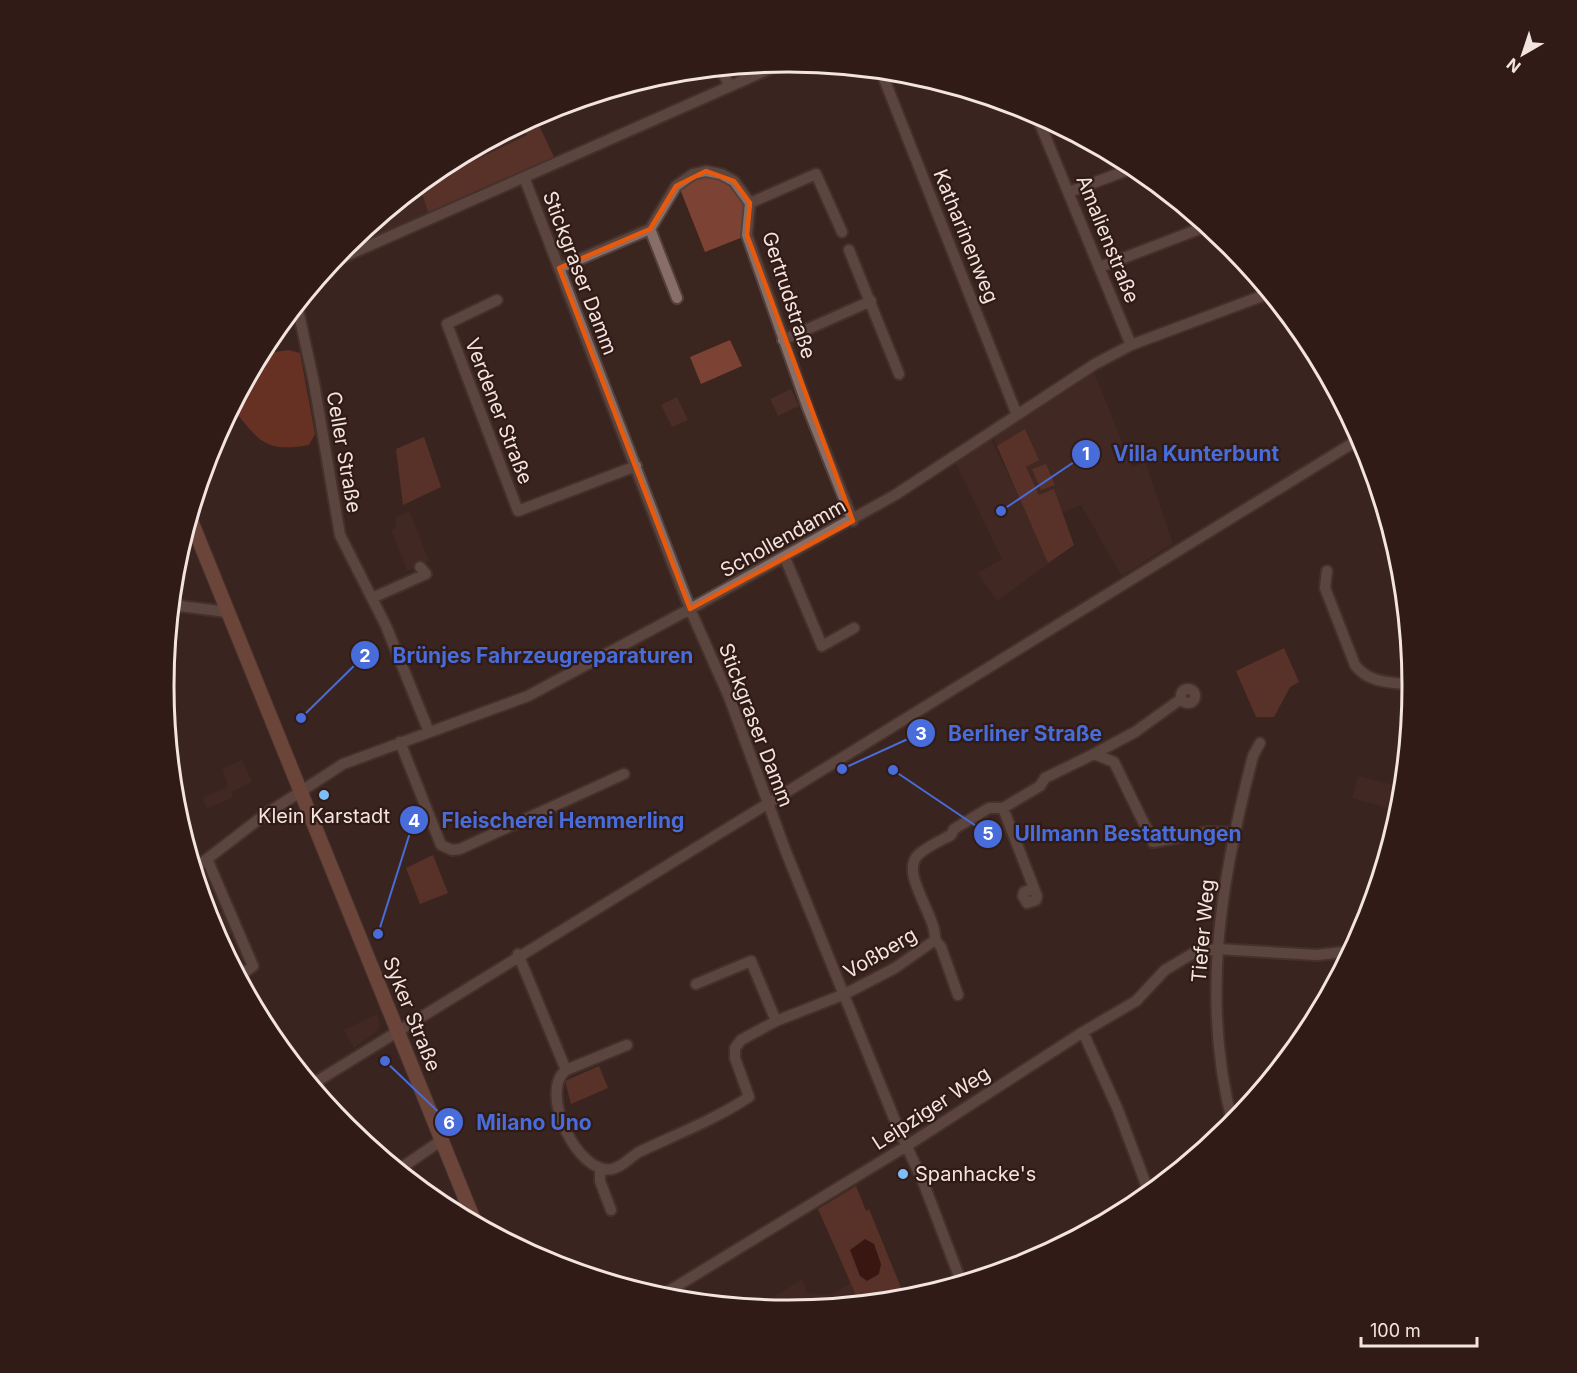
<svg xmlns="http://www.w3.org/2000/svg" width="1577" height="1373" viewBox="0 0 1577 1373" font-family="Inter,sans-serif">
  <style>
    .built { fill: #492d26 }
    .green { fill: #7c4234 }
    .forest { fill: #9c3f29 }
    .water { fill: #360600 }
    .lines { fill: none; stroke-linecap: round; stroke-linejoin: round }
    .minor-casing { stroke: #53413d; stroke-width: 14 }
    .major-casing { stroke: #53413d; stroke-width: 16 }
    .minor { stroke: #886e67; stroke-width: 10 }
    .major { stroke: #a66a5b; stroke-width: 14 }
    .marked { fill: none; stroke: #e8590c; stroke-width: 4.5; stroke-linejoin: round }
    .poi-dot { fill: #7cbef9; stroke: #301b16; stroke-width: 2 }
    .labels { text-anchor: middle; stroke-width: 4.5; stroke-linejoin: round; paint-order: stroke }
    .street-label { font-size: 20px; fill: #f3e4e0; stroke: #301b16 }
    .poi-label { font-size: 20px; fill: #f3e4e0; stroke: #301b16 }
    .rim { fill: none; stroke: #f3e4e0; stroke-width: 3 }
    .leader { fill: none; stroke: #486cda; stroke-width: 2 }
    .callout-dot { fill: #486cda; stroke: #301b16; stroke-width: 2 }
    .mark-label { font-size: 18px; text-anchor: middle; font-weight: bold; fill: #fff }
    .callout-label { font-size: 21px; text-anchor: middle; font-weight: bold; fill: #486cda; stroke: #301b16; stroke-width: 4.5; stroke-linejoin: round; paint-order: stroke }
  </style>
  <rect width="100%" height="100%" fill="#3b251f"/>
  <path class="built" d="M522 124 527 135 420 187 429 215 338 255 347 244 442 167Z
    M1094 372 1132 467 1145 462 1173 543 1122 576 1081 505 1061 513 1074 545 997 601 978 573 1002 559 955 462 991 439 1015 489 993 437Z
    M791 389 799 406 778 416 770 399Z
    M677 397 688 420 672 427 661 405Z
    M409 511 429 561 407 571 391 530 396 528V517Z
    M242 760 252 782 231 792 233 797 207 809 202 798 226 788 227 782 222 769Z
    M1358 776 1401 787 1395 810 1352 798Z
    M224 911 233 933 218 939 208 917Z
    M377 1014 380 1025 377 1031 354 1048 344 1030Z
    M802 1279 807 1293 831 1295 852 1282 860 1304 789 1311 757 1308Z"/>
  <path class="green" d="M535 117 555 159 429 215 420 187 527 135 522 124Z
    M705 176C747 179 745 204 743 237L705 252 680 189 693 179Z
    M730 340 742 366 701 384 690 357Z
    M1025 429 1039 460 1026 467 1039 495 1054 489 1074 545 1048 563 997 446Z
    M424 437 441 487 403 505 396 449Z
    M1046 464 1055 485 1041 490 1032 469Z
    M1284 648 1299 682 1290 687 1274 717H1256L1236 671Z
    M433 855 448 893 420 904 406 868Z
    M599 1066 608 1088 571 1104 565 1081Z
    M856 1186 866 1211 869 1209 906 1300 860 1304 818 1209Z"/>
  <path class="forest" d="M289 350 300 353 315 434 309 445C264 453 259 440 232 408L261 354Z"/>
  <path class="water" d="M865 1239 874 1244 881 1264 879 1274 867 1281 860 1276 850 1250Z"/>
  <g class="lines">
    <defs>
      <path id="minor" d="M721 68 729 85
        M881 71 1017 415
        M1036 114 1131 345
        M524 177 690 609 729 697 786 852 898 1128 922 1179 962 1284
        M1069 192 1136 167
        M750 203 816 174 842 232
        M650 229 677 298
        M849 250 899 374
        M332 262 785 62
        M1100 267 1207 226
        M559 268 650 229 676 186 693 174 706 171 721 174 734 181 750 203 747 235 808 408 853 521
        M497 300 447 324 518 511 636 466
        M297 305 314 383 340 535 386 626 429 732
        M783 340 871 301
        M785 558 822 646 854 628
        M1327 571 1325 588 1355 665C1369 684 1392 682 1413 685
        M372 598 426 574 420 567
        M172 605 227 612
        M1181 696a7 7 0 1 1 14 0a7 7 0 1 1-14 0Z
        M400 742 441 845 452 850 460 849 624 774
        M1094 754 1135 732 1181 699
        M1003 808 1037 896 1036 900 1027 903 1023 896 1024 892 1033 889
        M207 859 253 966 238 977
        M194 869 263 816 343 764 528 696 690 609 895 495 1095 364 1131 345 1270 293
        M935 940 941 947 958 995
        M518 954 566 1070C538 1092 578 1176 612 1169 623 1167 630 1157 639 1152 677 1134 714 1120 749 1097L735 1058V1048L741 1040 776 1021 845 994 895 968 935 940C937 915 898 872 919 854 928 846 940 841 951 835L954 829 989 808H1003L1040 786 1045 778 1094 754 1114 762 1153 842 1208 832 1234 833
        M696 984 751 961 776 1021
        M1083 1032 1118 1110 1150 1195
        M566 1070 627 1045
        M311 1085 1361 438
        M1233 1125C1200 1000 1221 879 1253 756L1260 743
        M600 1168V1181L611 1210
        M398 1170 442 1140
        M659 1297 908 1145 1083 1032 1136 1001 1165 970 1197 951 1218 949 1317 955 1352 951"/>
      <path id="major" d="M190 518 476 1225"/>
    </defs>
    <use href="#minor" class="minor-casing"/>
    <use href="#major" class="major-casing"/>
    <use href="#minor" class="minor"/>
    <use href="#major" class="major"/>
  </g>
  <path d="M0 0H1577V1373H0ZM706 171 734 181 750 203 747 235 853 521 690 609 559 268 650 229 676 186Z" fill="#3b251f" fill-opacity=".55" fill-rule="evenodd"/>
  <path class="marked" d="M706 171 734 181 750 203 747 235 853 521 690 609 559 268 650 229 676 186Z"/>
  <g class="poi-dot">
    <circle cx="324" cy="795" r="6"/>
    <circle cx="903" cy="1174" r="6"/>
  </g>
  <g class="labels">
    <g class="street-label">
      <text transform="translate(966 236) rotate(68)" y="7">Katharinenweg</text>
      <text transform="translate(1108 239) rotate(68)" y="7">Amalienstraße</text>
      <text transform="translate(580 273) rotate(69)" y="7">Stickgraser Damm</text>
      <text transform="translate(789 295) rotate(72)" y="7">Gertrudstraße</text>
      <text transform="translate(499 411) rotate(69)" y="7">Verdener Straße</text>
      <text transform="translate(344 452) rotate(80)" y="7">Celler Straße</text>
      <text transform="translate(783 538) rotate(-29)" y="7">Schollendamm</text>
      <text transform="translate(756 725) rotate(69)" y="7">Stickgraser Damm</text>
      <text transform="translate(1203 931) rotate(-85)" y="7">Tiefer Weg</text>
      <text transform="translate(880 953) rotate(-30)" y="7">Voßberg</text>
      <text transform="translate(412 1014) rotate(68)" y="7">Syker Straße</text>
      <text transform="translate(931 1108) rotate(-33)" y="7">Leipziger Weg</text>
    </g>
    <g class="poi-label">
      <text x="324" y="823">Klein Karstadt</text>
      <text x="915" y="1181" text-anchor="start">Spanhacke's</text>
    </g>
  </g>
  <path d="M0 0H1577V1373H0ZM174 686a614 614 0 1 1 1228 0a614 614 0 1 1-1228 0Z" fill="#301b16" fill-rule="evenodd"/>
  <path class="rim" d="M174 686a614 614 0 1 1 1228 0a614 614 0 1 1-1228 0Z"/>
  <path class="leader" d="M1001 511L1086 454M301 718L365 655M842 769L921 733M378 934L414 820M893 770L988 834M385 1061L449 1122"/>
  <g class="callout-dot">
    <circle cx="1001" cy="511" r="6"/>
    <circle cx="301" cy="718" r="6"/>
    <circle cx="842" cy="769" r="6"/>
    <circle cx="378" cy="934" r="6"/>
    <circle cx="893" cy="770" r="6"/>
    <circle cx="385" cy="1061" r="6"/>
    <circle cx="1086" cy="454" r="15"/>
    <circle cx="365" cy="655" r="15"/>
    <circle cx="921" cy="733" r="15"/>
    <circle cx="414" cy="820" r="15"/>
    <circle cx="988" cy="834" r="15"/>
    <circle cx="449" cy="1122" r="15"/>
  </g>
  <g class="mark-label">
    <text x="1086" y="460">1</text>
    <text x="365" y="662">2</text>
    <text x="921" y="740">3</text>
    <text x="414" y="827">4</text>
    <text x="988" y="840">5</text>
    <text x="449" y="1129">6</text>
  </g>
  <g class="callout-label">
    <text x="1196" y="461">Villa Kunterbunt</text>
    <text x="543" y="663">Brünjes Fahrzeugreparaturen</text>
    <text x="1025" y="741">Berliner Straße</text>
    <text x="563" y="828">Fleischerei Hemmerling</text>
    <text x="1128" y="841">Ullmann Bestattungen</text>
    <text x="534" y="1130">Milano Uno</text>
  </g>
  <g transform="translate(1523 54) rotate(219)" stroke="#301b16" stroke-width="4.5" paint-order="stroke">
  <path d="M0-4.5L10 22L0 15L-10 22Z" fill="#f3e4e0"/>
  <text y="-9" font-size="16" font-weight="bold" text-anchor="middle" fill="#f3e4e0">N</text>
  </g>
  <path d="M1361 1337v9h116v-9" fill="none" stroke="#f3e4e0" stroke-width="3"/>
  <text x="1370" y="1337" font-size="18" fill="#f3e4e0" stroke="#301b16" stroke-width="4.5" paint-order="stroke">100 m</text>
</svg>
